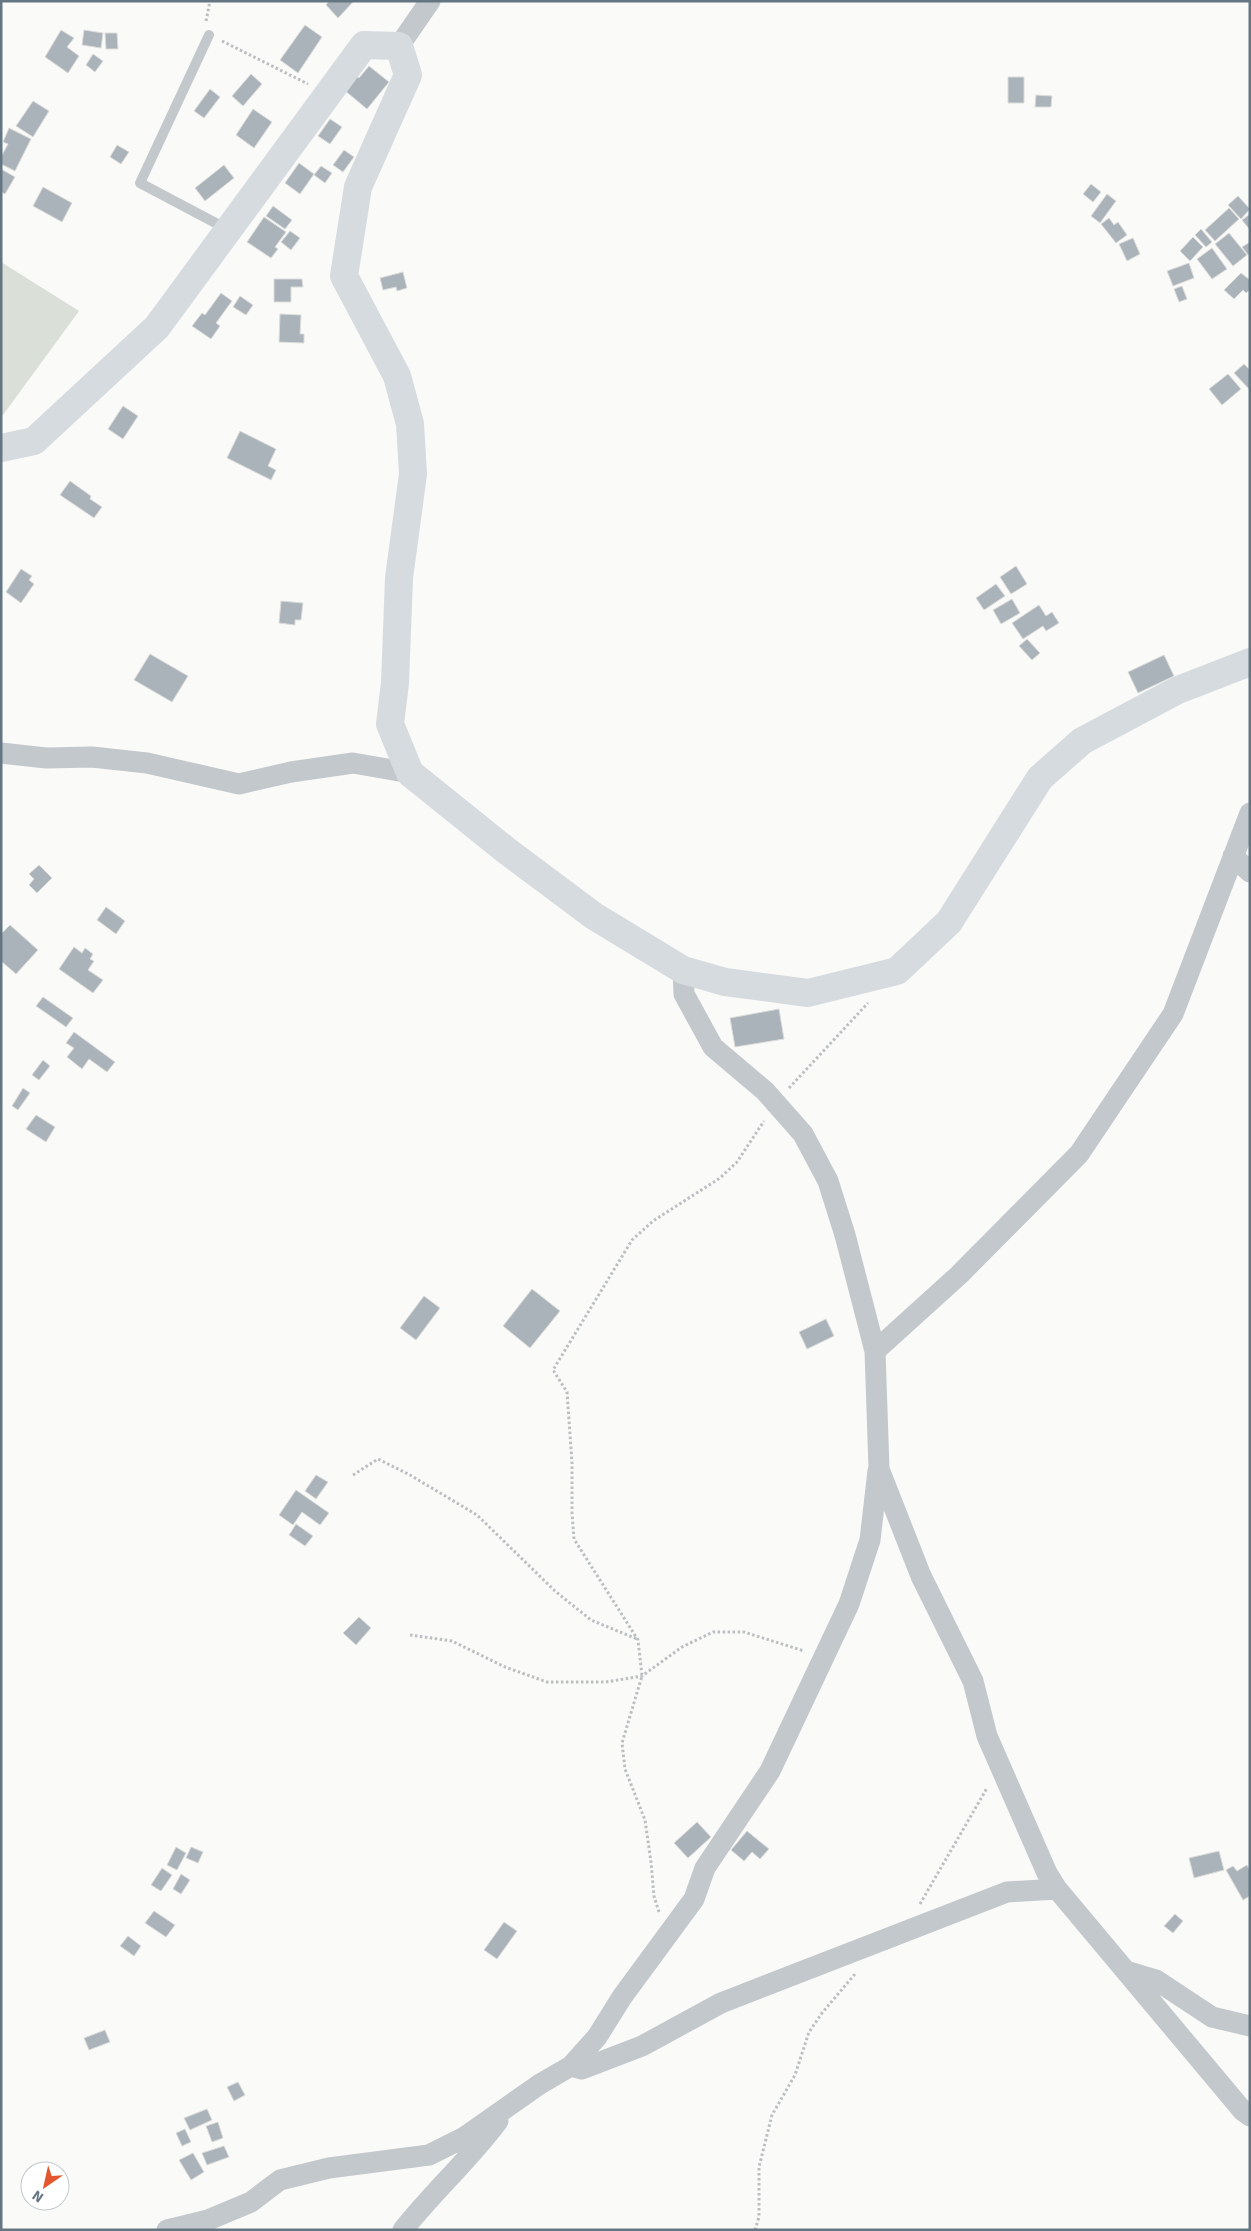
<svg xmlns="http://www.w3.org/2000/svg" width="1251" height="2231" viewBox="0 0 1251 2231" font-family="Signika,sans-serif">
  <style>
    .green { fill: #dadfd7 }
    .building { fill: #aab3b9; stroke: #dcdcda }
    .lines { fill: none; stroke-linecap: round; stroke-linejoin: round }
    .path { stroke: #bbbfc2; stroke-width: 3; stroke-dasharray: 2.5 2.5; stroke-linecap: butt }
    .lane { stroke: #c3c8cc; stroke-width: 10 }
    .street { stroke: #c3c8cc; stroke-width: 21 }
    .secondary { stroke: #d6dbdf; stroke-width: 28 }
  </style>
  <rect width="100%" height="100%" fill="#fafaf8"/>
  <path class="green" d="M1 262 79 311 3 415H1Z"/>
  <path class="building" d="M329 1H354L338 18 326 5Z
    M305 25 322 37 298 73 280 60Z
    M61 30 74 38 67 47 79 56 68 73 45 57Z
    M84 30 103 33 101 48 82 45Z
    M105 33H117L118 49H106Z
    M93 54 103 61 95 72 86 65Z
    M369 66 389 82 367 109 343 89 354 75 359 78Z
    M251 74 262 84 243 106 232 96Z
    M1008 77H1024V103H1008Z
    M210 89 220 97 204 118 194 111Z
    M1036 95 1052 96 1051 107H1035Z
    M33 101 49 111 33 137 16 126Z
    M253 109 272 122 254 148 236 135Z
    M330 119 342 127 330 144 318 136Z
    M9 128 31 139 15 171 1 164V157L8 144 3 142Z
    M117 145 129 152 121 164 110 157Z
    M344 150 354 157 343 172 333 165Z
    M299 163 314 174 300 194 285 183Z
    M224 165 234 178 205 201 195 188Z
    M321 166 332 173 325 183 314 175Z
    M1 169 15 177 5 194 1 192Z
    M1091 184 1101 192 1093 202 1083 194Z
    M43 187 72 203 62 222 33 206Z
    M1107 194 1116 201 1100 223 1091 216Z
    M1238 196 1250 209 1241 219 1228 205Z
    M273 206 292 220 285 229 266 216Z
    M1229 208 1239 219 1215 241 1205 230Z
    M1250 214V230L1242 220Z
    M264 217 286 232 275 247 278 249 271 258 247 242Z
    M1109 218 1114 225 1118 222 1127 235 1116 243 1101 224Z
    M1201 229 1212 242 1206 247 1195 235Z
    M290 231 300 238 291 250 281 242Z
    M1229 233 1247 255 1233 266 1215 244Z
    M1193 237 1203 247 1190 261 1180 251Z
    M1133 238 1140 254 1127 261 1119 244Z
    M1250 242V254L1248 255 1242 247Z
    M1212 248 1227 269 1212 279 1197 259Z
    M1189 263 1194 278 1173 286 1167 271Z
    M403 272 407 288 397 291 396 287 383 290 380 278Z
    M1241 273 1250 280V290L1246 293 1243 290 1234 299 1224 290Z
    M274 279H302L303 287H291V302H274Z
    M1182 286 1187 299 1179 302 1174 289Z
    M221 293 232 301 216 323 220 326 211 339 192 326 202 313 205 315Z
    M240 296 253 305 246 315 233 307Z
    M280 314 301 315 300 334H304V343L279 342Z
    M1244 364 1250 370V390L1234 373Z
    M1228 374 1241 389 1222 405 1209 389Z
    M123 406 138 416 123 439 108 429Z
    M240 431 276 449 268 466 276 470 271 480 227 458Z
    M70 481 91 496 90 499 102 507 94 518 60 495Z
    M1016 566 1027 584 1011 594 1000 577Z
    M21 569 32 576 29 580 34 584 21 603 6 592Z
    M996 584 1005 596 984 610 976 598Z
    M1012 599 1020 613 1001 624 993 610Z
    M281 601 303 603 301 620H295V625L279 623Z
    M1039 605 1046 616 1052 612 1059 623 1046 631 1043 626 1023 639 1012 623Z
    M1027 639 1040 653 1032 660 1019 646Z
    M150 654 188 676 172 702 134 680Z
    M1164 655 1174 676 1138 693 1128 672Z
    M39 865 52 878 37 893 29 885 34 879 29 874Z
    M106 907 125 921 116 934 97 920Z
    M10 925 38 950 16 974 1 961V934Z
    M74 947 82 953 85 948 93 954 90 959 94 961 88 970 103 980 93 993 59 969Z
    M43 997 73 1018 66 1027 36 1006Z
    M779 1009 784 1039 735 1047 730 1018Z
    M74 1032 115 1062 107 1072 89 1059 82 1069 67 1057 74 1048 66 1043Z
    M43 1060 50 1066 39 1080 32 1075Z
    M23 1088 30 1093 18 1110 12 1106Z
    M36 1115 55 1127 46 1142 26 1129Z
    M532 1289 560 1311 530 1348 503 1326Z
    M424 1296 440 1308 416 1340 400 1328Z
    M826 1319 834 1336 807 1349 799 1332Z
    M316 1475 328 1482 316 1499 305 1491Z
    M296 1490 329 1513 320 1525 302 1512 293 1525 279 1515Z
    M296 1524 313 1536 305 1546 289 1535Z
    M359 1617 371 1628 356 1645 343 1633Z
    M697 1822 711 1837 688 1858 674 1843Z
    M747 1831 769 1849 760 1859 752 1852 744 1861 731 1850Z
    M176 1847 186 1853 177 1870 167 1865Z
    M191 1847 203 1852 198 1863 186 1858Z
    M1219 1851 1224 1870 1194 1878 1189 1858Z
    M1247 1865 1250 1871V1896L1243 1900 1226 1870 1233 1866 1237 1871Z
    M162 1868 172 1875 161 1891 151 1885Z
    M181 1874 190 1880 181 1894 173 1889Z
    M154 1911 175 1925 166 1937 145 1923Z
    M1175 1914 1183 1921 1173 1933 1164 1926Z
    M504 1922 517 1931 497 1959 484 1950Z
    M128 1936 141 1946 134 1956 120 1946Z
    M105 2030 110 2042 89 2050 84 2038Z
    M238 2082 245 2095 234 2101 227 2087Z
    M207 2109 212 2120 190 2130 184 2118Z
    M218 2122 223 2138 212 2142 206 2126Z
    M185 2129 191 2142 182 2146 176 2133Z
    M224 2146 229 2157 207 2165 202 2153Z
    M193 2153 204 2172 191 2180 179 2160Z"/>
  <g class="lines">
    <path class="path" d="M206 21 210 1
      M222 41 308 84
      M789 1088 868 1003
      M353 1475 378 1459 410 1475 477 1515 555 1591 591 1620 637 1639
      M410 1635 452 1641 505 1667 547 1682H606L642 1676 682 1647 713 1632H744L804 1651
      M920 1904 987 1788
      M659 1912 654 1896 651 1862 645 1820 625 1769 622 1743 642 1676 638 1640 574 1539 572 1512V1463L567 1392 553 1370 632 1240 653 1221 720 1178 737 1162 764 1121
      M755 2230 759 2217V2167L772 2115 795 2075 809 2032 822 2013 855 1974"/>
    <path class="lane" d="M209 35 140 183 227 229"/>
    <path class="street" d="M399 46 430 1
      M1 753 46 758 92 757 147 763 239 784 291 772 353 763 410 773
      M1233 856 1250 872
      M683 970 684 994 713 1047 765 1091 803 1134 828 1181 845 1235 875 1351 879 1469 921 1576 973 1681 987 1736 1047 1873 1057 1889 1243 2111 1250 2116
      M875 1351 959 1275 1079 1154 1173 1014 1250 813
      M1126 1971 1156 1980 1212 2017 1250 2026
      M571 2066 582 2069 642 2046 721 2003 1007 1892 1057 1889
      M167 2230 208 2220 251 2202 280 2180 329 2168 429 2155 463 2138 540 2084 571 2066 597 2037 622 1997 694 1899 705 1868 770 1771 849 1604 870 1540 878 1471
      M403 2230C433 2192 469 2160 498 2121"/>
    <path class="secondary" d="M1 448 34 441 157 327 364 45 399 46 408 75 358 187 344 276 397 376 410 424 413 474 399 578 395 683 390 724 410 773 507 851 594 916 683 970 725 982 808 993 897 971 949 922 1040 778 1082 741 1178 690 1250 662"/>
  </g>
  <rect width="1251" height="2231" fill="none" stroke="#657683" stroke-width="5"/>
  <g transform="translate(45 2186) rotate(214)"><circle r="24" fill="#ffffff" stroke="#c1c8cd"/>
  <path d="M0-4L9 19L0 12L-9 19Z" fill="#e4572e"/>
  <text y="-8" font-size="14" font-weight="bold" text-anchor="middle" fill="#657683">N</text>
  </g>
</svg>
